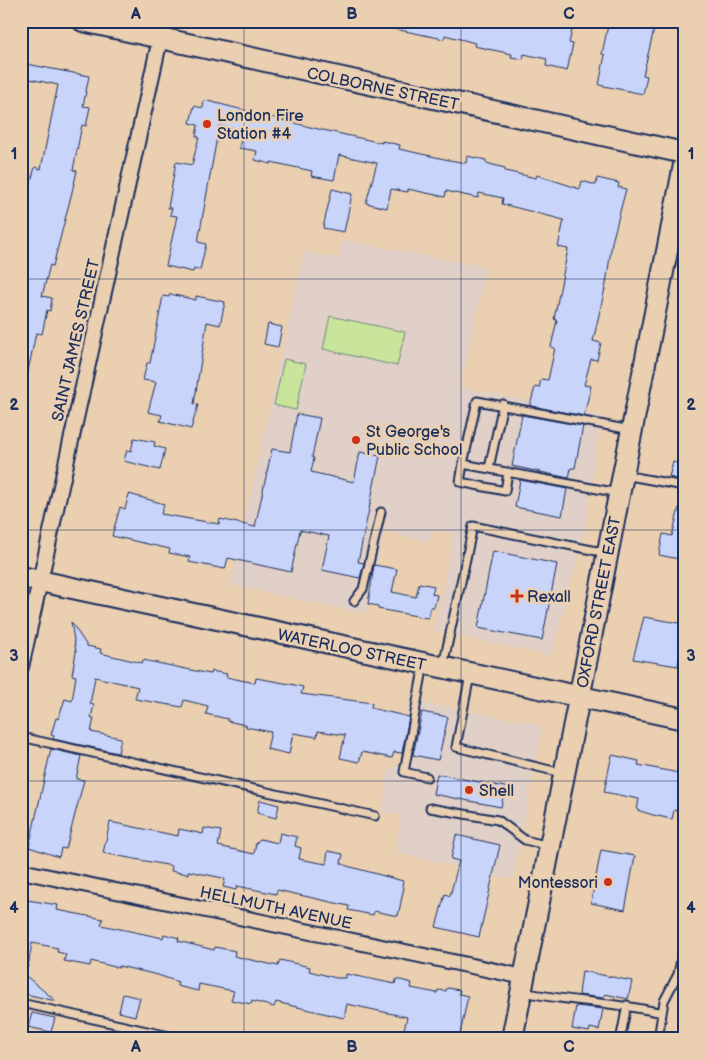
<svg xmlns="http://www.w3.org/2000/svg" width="705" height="1060" viewBox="0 0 705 1060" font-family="'Balsamiq Sans',sans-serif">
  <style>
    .built { fill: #e0d0c7 }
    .green { fill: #c9e49b; stroke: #728a7c }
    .building { fill: #c9d4fb; stroke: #1b2f5e }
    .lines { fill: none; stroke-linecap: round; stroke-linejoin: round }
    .lane-casing { stroke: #1b2f5e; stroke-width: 11 }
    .street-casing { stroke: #1b2f5e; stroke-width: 18 }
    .secondary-casing { stroke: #1b2f5e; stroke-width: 24 }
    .lane { stroke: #eacfb1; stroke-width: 7 }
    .street { stroke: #eacfb1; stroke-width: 14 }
    .secondary { stroke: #eacfb1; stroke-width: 20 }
    .grid { fill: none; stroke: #1b2f5e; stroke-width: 1; stroke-opacity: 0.55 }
    .poi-dot { fill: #c8321e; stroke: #eacfb1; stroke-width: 2 }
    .labels { text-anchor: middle; stroke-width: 5; stroke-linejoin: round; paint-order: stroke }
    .street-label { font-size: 16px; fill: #1b2f5e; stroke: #eacfb1 }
    .poi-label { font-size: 16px; fill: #1b2f5e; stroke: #eacfb1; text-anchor: start }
    .neatline { fill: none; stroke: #1b2f5e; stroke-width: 2 }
    .grid-label { font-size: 16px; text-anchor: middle; font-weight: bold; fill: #1b2f5e }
  </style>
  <rect width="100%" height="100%" fill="#eacfb1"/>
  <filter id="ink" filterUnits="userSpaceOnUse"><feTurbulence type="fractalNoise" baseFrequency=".02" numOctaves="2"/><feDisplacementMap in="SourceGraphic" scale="10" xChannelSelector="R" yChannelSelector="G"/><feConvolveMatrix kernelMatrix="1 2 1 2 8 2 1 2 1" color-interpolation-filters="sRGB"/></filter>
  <g filter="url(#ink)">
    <path class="built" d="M342 240 486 267 461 387 601 416 586 525 551 656 434 630 454 533 431 530 429 542 384 531 365 614 231 585 304 251 339 259Z
      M409 700 537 724 542 730 513 880 395 852 401 816 382 812 388 771 402 764Z"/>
    <path class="green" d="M330 316 405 332 397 366 323 349Z
      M284 359 306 364 296 410 274 405Z"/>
    <path class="building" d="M380 21H553L552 26 572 30 569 43 573 44 567 71 546 66 547 59 524 54 523 59 511 57 512 54 474 46 475 43 445 35 444 39 380 26Z
      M609 21H656L643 75 647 76 643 94 599 85 605 55 602 54Z
      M21 63 89 76 83 106 90 107 86 126 82 125 73 170 77 171 71 196 53 266 50 265 42 296 52 298 50 311 47 310 42 334 36 333 27 376 21 375V268L30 233 21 231V217L35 167 41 169 58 85 21 77Z
      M204 100 314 128 382 143V141L400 145 399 149 449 160 466 163 467 156 486 160V163L505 168V171L536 178 537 175 580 189 582 181 596 185 597 178 619 183 618 187 626 189 612 242 606 284 593 341 601 343 597 360 591 359 584 385 591 386 584 416 530 406 535 387 539 388 541 379 548 380 555 348 551 347 557 320 554 319 568 249 558 247 564 220 502 204 503 198 479 193 478 198 446 191 445 197 408 189V192L391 189 387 208 366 203 377 163 339 155 334 180 311 176 312 171 271 162V164L255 160 257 151 239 148 243 131 219 126 198 242 206 244 200 270 194 269 193 272 166 266 177 216 170 215 172 208H168L176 162 192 165 199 137 196 136 198 125 190 123 194 106 203 108Z
      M332 189 352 194 344 232 323 228Z
      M170 294 196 300V296L225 302 220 325 207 322 194 404 198 405 191 429 160 421 162 415 148 412 156 382 143 380 147 363H150L163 296 169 297Z
      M268 324 282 327 278 347 264 344Z
      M297 414 320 418 312 457 314 458 311 472 354 482 360 452 380 456 358 562 364 563 360 578 322 570 329 536 300 530 291 572 228 558 225 569 189 562 190 557 169 553 170 549 112 536 120 507 125 509 129 494 164 504 161 514 219 524 220 519 255 527 272 449 290 452Z
      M522 415 583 426 575 468H571L569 478 512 466Z
      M134 438 155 442 154 446 165 449 160 470 124 461 127 450 131 451Z
      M673 462 684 465V481L669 477Z
      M520 480 567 489 562 516 515 507Z
      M679 508 684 509V560L659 555 663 534 672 536Z
      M493 551 557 564 542 640 478 628Z
      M374 565 397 569 392 592 416 597 419 583 434 586 432 594 437 595 434 607H431L428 618 378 609V606L368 604Z
      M644 617 684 624 678 666 633 659Z
      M71 622 87 646 101 649 100 653 142 663 143 660 210 674 211 671 227 674 226 677 255 683 256 678 295 685 303 687 301 694 372 703 371 708 409 717 402 753 394 752 392 758 362 752 359 762 340 758 345 735 318 731 317 737 293 733 289 754 267 749 271 732 246 727V725L227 721 228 719 206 714 208 706 184 700 182 707 135 699 138 687 95 677 90 704 94 705 91 718H94L91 732 121 738 118 753 53 739 54 736 51 735 56 718 58 719 65 699 72 701 76 676 72 675 76 652Z
      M422 712 448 717 438 760 413 755Z
      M51 749 81 756 76 779 84 780 66 849 61 848 59 857 29 847Z
      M612 755 639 761 638 765 684 774V812L674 810 672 819 653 815 637 810 639 799 604 792Z
      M437 774 505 787 501 807 433 794Z
      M260 800 279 805 276 818 257 813Z
      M110 822 178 836 179 829 203 834 204 828 221 831 218 846 254 854 256 843 260 839 278 843 280 833 297 837 295 846 301 848 299 859 326 864 328 851 343 854 341 863 347 866 403 881 402 886 404 887 398 916 374 911 373 915 348 910 349 906 277 890 276 894 237 886 236 890 223 887 225 879 218 877 188 871V874L171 871 172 866 103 853Z
      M456 835 500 845 479 937 436 927 445 894 450 896 459 861 451 859Z
      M601 850 635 856 625 910 591 903Z
      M21 899 58 905 57 910 103 919 101 925 163 938 164 934 179 938 178 941 214 950 215 947 235 951 234 956 269 964 278 966 280 960 310 967 309 971 336 978H346V974L395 984 396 979 412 983 411 988 437 993 438 990 446 991 447 988 460 990 459 994 468 996 459 1039H402L407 1017 347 1004 344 1018 276 1002 274 1007 252 1001 251 1004 231 1000 234 991 199 984 198 991 177 986 178 982 158 975 119 966V968L91 961 90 966 64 961 66 954 57 952 58 948 32 943 28 967H21Z
      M582 971 632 981 628 999 605 994 604 998 579 995Z
      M21 972 56 1001 21 993Z
      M123 994 140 998 135 1016 119 1012Z
      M576 1006 603 1009 599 1030 590 1028 589 1032 572 1029Z
      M32 1013 55 1018 51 1032 28 1027Z"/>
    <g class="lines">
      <defs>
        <path id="lane" d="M463 464 460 482 505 491 508 472
          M489 468 503 404
          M624 475 684 486
          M619 493 463 464 477 401 631 430
          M354 601 363 589 381 512
          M424 664 404 772 427 777
          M443 666 473 526 607 553
          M470 675 456 747 562 773
          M21 737 375 816
          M430 808 498 820 525 840 549 846
          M524 992C569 1002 616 1002 662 1013
          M21 1003 183 1039
          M621 1036 627 1005
          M658 1039 664 1001 678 974 684 945"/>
        <path id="street" d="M21 667 164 21
          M21 871 524 977"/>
        <path id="secondary" d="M83 21 684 153
          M21 577 684 719
          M512 1039 684 165"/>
      </defs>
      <use href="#lane" class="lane-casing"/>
      <use href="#street" class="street-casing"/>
      <use href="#secondary" class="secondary-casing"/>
      <use href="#lane" class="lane"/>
      <use href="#street" class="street"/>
      <use href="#secondary" class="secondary"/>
    </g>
  </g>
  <path class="grid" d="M244 21V1039M461 21V1039M21 279H684M21 530H684M21 781H684"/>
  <g class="poi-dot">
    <circle cx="207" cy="124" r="5"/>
    <circle cx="356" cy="440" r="5"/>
    <path d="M514.5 588.5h5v5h5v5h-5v5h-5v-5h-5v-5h5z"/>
    <circle cx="469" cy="790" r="5"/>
    <circle cx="608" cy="882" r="5"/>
  </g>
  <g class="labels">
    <g class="street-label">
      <text transform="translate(383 88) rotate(12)" y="6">COLBORNE STREET</text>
      <text transform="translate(75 340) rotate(-77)" y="6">SAINT JAMES STREET</text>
      <text transform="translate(598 602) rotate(-79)" y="6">OXFORD STREET EAST</text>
      <text transform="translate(352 649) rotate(12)" y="6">WATERLOO STREET</text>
      <text transform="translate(276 907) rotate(12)" y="6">HELLMUTH AVENUE</text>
    </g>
    <g class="poi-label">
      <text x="217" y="121">London Fire<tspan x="217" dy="18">Station #4</tspan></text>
      <text x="366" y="437">St George's<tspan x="366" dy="18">Public School</tspan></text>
      <text x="527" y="602">Rexall</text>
      <text x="479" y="796">Shell</text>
      <text x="598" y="888" text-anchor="end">Montessori</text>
    </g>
  </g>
  <rect width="705" height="1060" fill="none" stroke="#eacfb1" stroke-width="55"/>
  <rect x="28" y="28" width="650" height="1004" class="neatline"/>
  <g class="grid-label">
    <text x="136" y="19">A</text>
    <text x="352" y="19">B</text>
    <text x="569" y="19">C</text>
    <text x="14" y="159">1</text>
    <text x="691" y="159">1</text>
    <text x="14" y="410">2</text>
    <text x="691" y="410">2</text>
    <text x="14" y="661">3</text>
    <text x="691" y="661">3</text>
    <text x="14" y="913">4</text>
    <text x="691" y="913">4</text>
    <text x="136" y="1052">A</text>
    <text x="352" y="1052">B</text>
    <text x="569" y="1052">C</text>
  </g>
</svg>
